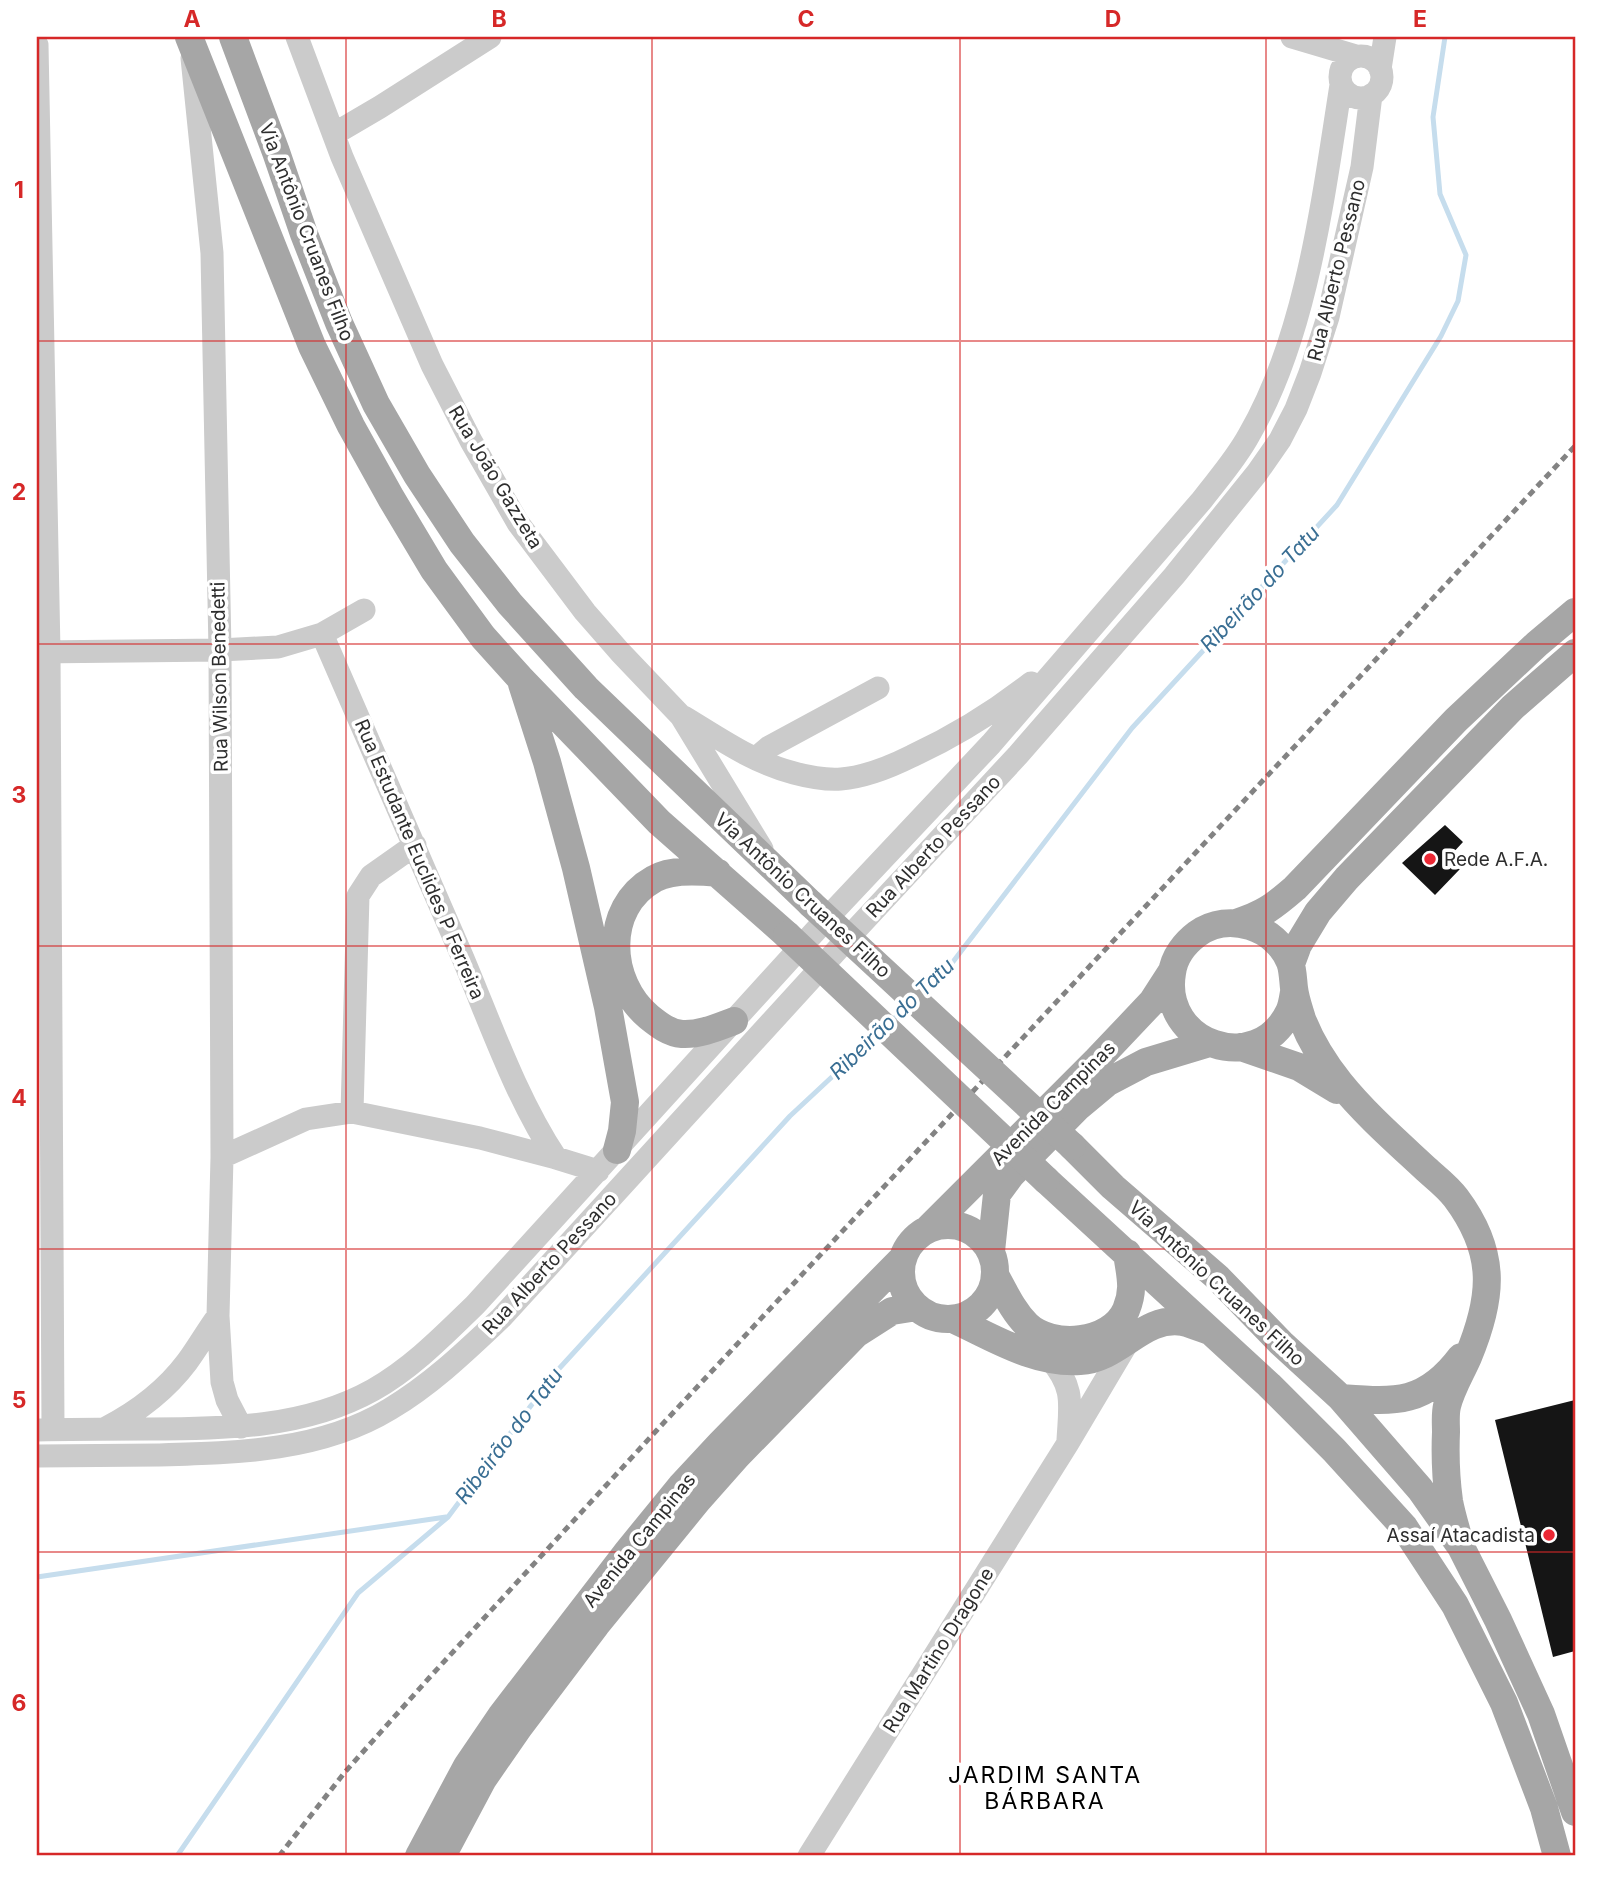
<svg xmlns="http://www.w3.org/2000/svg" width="1612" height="1893" viewBox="0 0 1612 1893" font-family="Inter,sans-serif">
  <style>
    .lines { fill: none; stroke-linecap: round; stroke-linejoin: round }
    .stream { stroke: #c6dded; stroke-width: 5 }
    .building { fill: #151515 }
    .minor { stroke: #cbcbcb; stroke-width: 23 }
    .major { stroke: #a6a6a6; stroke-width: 28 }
    .rail { stroke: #838383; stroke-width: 5; stroke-dasharray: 7 5; stroke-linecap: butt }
    .major-bridge { stroke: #a6a6a6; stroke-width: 28 }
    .grid { fill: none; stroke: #d62828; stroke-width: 2; stroke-opacity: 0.55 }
    .poi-dot { fill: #ec2834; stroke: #fff; stroke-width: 2.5 }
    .labels { text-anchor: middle; stroke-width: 7; stroke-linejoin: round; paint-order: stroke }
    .street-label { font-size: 19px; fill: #2e2e2e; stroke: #fff }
    .poi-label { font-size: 19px; fill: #2e2e2e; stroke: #fff; text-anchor: start }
    .water-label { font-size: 21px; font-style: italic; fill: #396e93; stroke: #fff }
    .quarter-label { font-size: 23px; letter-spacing: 2px; fill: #000; stroke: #fff }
    .neatline { fill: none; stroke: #d62828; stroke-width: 2.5 }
    .grid-label { font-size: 23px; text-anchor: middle; font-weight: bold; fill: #d62828 }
  </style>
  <rect width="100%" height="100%" fill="#fff"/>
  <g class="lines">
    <path class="stream" d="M921 993 949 967 1132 728 1337 505 1441 336 1458 301 1466 255 1440 194 1433 117 1445 37
      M890 1022 909 1005
      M37 1577 446 1517
      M177 1856 358 1593 448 1517 556 1372 790 1116 878 1034"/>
  </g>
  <path class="building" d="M1445 825 1463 842 1450 856 1460 869 1435 895 1402 863Z
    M1575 1400V1651L1553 1657 1495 1420Z"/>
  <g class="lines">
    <path class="minor" d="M297 37 342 157 432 365 471 441 518 523 585 612 620 652 681 716 762 849
      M1292 37 1356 56
      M37 45 49 652 53 1429
      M1340 77a21 21 0 1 1 42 0a21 21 0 1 1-42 0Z
      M192 58 212 253 220 650 222 1157 218 1316 222 1382 227 1400 241 1427
      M1380 69 1385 37
      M334 134 380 107 490 37
      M322 634C369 741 416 848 462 956 490 1022 516 1098 556 1158
      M37 652 220 650 278 647 322 634 364 610
      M684 717C719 738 754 763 794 773 809 777 826 780 841 779 866 777 890 767 912 756 955 736 994 712 1031 683
      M756 758 769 747 878 688
      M352 1112 358 896 371 876 415 845
      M222 1157 306 1119 352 1112 480 1138 556 1158 598 1171
      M1050 1359C1075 1388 1070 1404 1068 1440
      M106 1428C137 1412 166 1390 187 1362 198 1347 207 1331 218 1316
      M37 1430C74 1429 112 1429 149 1429 224 1429 305 1428 373 1390 412 1368 443 1336 475 1305L829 916 991 744 1202 500C1218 479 1236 459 1249 435 1307 335 1323 198 1341 85
      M37 1456C77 1456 118 1455 159 1455 238 1453 321 1451 390 1409 432 1384 466 1351 501 1318L849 937 1018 755 1174 576 1257 473 1280 440 1296 409 1310 373 1328 317 1362 167 1371 95
      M809 1856 1068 1443 1128 1342"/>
    <path class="major" d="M189 37 312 346 351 426 391 498 434 570 483 637 520 678 659 822 787 935
      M233 37 276 152 304 234 339 323 376 404 417 475 462 543 510 604 586 688 811 904
      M522 684 547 762 576 868 608 1007 625 1102 622 1131 617 1150
      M718 873C699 871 671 869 654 879 602 908 607 982 649 1017 659 1025 669 1033 682 1034 700 1035 718 1027 734 1021
      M1236 923C1264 914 1273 907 1295 888L1456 720 1537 644 1575 612
      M1291 964 1298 945 1318 912 1347 878 1513 707 1575 653
      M1294 992C1293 998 1292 1006 1289 1012 1257 1078 1160 1044 1172 973 1174 957 1185 943 1197 934 1229 911 1276 927 1290 962 1293 970 1293 980 1294 988 1295 998 1299 1009 1302 1019 1311 1042 1324 1063 1340 1083 1365 1114 1396 1141 1426 1169 1436 1178 1448 1187 1456 1198 1497 1253 1493 1297 1468 1357 1461 1373 1451 1389 1447 1406 1445 1414 1446 1424 1446 1432 1445 1455 1446 1479 1449 1501 1452 1517 1457 1532 1461 1547
      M1241 1047 1299 1067 1337 1090
      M1072 1146 1113 1187 1217 1277 1281 1343 1341 1398 1420 1489 1461 1547 1498 1620 1541 1714 1575 1812
      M1046 1180 1269 1385 1334 1450 1404 1527 1455 1605 1504 1703 1544 1808 1557 1856
      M901 1272a47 47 0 1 1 94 0a47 47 0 1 1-94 0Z
      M928 1229 1097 1060 1152 1002 1172 971
      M991 1251 997 1194 1011 1175 1078 1107 1108 1082 1146 1062 1209 1043
      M995 1275C1005 1293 1013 1311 1027 1325 1052 1349 1111 1344 1126 1310 1135 1289 1130 1275 1127 1253
      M953 1319C992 1337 1034 1364 1080 1361 1120 1359 1143 1315 1183 1322 1192 1324 1201 1328 1209 1331
      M1341 1398C1395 1402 1425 1405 1461 1357
      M419 1856 467 1766 501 1716 628 1551 681 1486 721 1443 903 1258
      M442 1856 483 1779 519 1727 596 1625 698 1500 737 1456 856 1334 892 1311 917 1307"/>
    <path class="rail" d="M279 1856 345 1772 429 1678 657 1430 1575 446"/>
    <path class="major-bridge" d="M811 904 1072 1146
      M787 935 1046 1180"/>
  </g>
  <path class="grid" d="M346 37V1856M652 37V1856M960 37V1856M1266 37V1856M37 341H1575M37 644H1575M37 946H1575M37 1249H1575M37 1552H1575"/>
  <g class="poi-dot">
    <circle cx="1430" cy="859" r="7"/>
    <circle cx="1549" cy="1535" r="7"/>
  </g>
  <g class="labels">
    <g class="street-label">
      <text transform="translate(307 232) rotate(69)" y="7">Via Antônio Cruanes Filho</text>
      <text transform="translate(1336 270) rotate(-76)" y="7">Rua Alberto Pessano</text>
      <text transform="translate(496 477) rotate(59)" y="7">Rua João Gazzeta</text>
      <text transform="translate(219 677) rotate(-91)" y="7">Rua Wilson Benedetti</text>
      <text transform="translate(933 846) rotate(-47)" y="7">Rua Alberto Pessano</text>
      <text transform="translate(420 859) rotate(67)" y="7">Rua Estudante Euclides P Ferreira</text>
      <text transform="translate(803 895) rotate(43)" y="7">Via Antônio Cruanes Filho</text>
      <text transform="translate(1053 1103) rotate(-45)" y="7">Avenida Campinas</text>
      <text transform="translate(549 1263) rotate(-47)" y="7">Rua Alberto Pessano</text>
      <text transform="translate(1217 1283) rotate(43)" y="7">Via Antônio Cruanes Filho</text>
      <text transform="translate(639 1540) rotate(-51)" y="7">Avenida Campinas</text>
      <text transform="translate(938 1650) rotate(-58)" y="7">Rua Martino Dragone</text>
    </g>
    <g class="poi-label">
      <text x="1444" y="866">Rede A.F.A.</text>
      <text x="1535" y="1542" text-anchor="end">Assaí Atacadista</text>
    </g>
    <g class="water-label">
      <text transform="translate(1260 589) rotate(-47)" y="7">Ribeirão do Tatu</text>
      <text transform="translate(892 1019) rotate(-44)" y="7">Ribeirão do Tatu</text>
      <text transform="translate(509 1436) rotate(-53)" y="7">Ribeirão do Tatu</text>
    </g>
    <g class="quarter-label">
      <text x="1045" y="1783">JARDIM SANTA<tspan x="1045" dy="26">BÁRBARA</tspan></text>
    </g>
  </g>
  <rect width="1612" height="1893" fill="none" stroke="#ffffff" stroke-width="77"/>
  <rect x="38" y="38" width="1536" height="1816" class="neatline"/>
  <g class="grid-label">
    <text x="192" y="27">A</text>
    <text x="499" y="27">B</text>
    <text x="806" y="27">C</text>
    <text x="1113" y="27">D</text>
    <text x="1420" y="27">E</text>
    <text x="19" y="198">1</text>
    <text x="19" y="500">2</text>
    <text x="19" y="803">3</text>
    <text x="19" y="1106">4</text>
    <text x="19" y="1408">5</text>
    <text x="19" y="1711">6</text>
  </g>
</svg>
